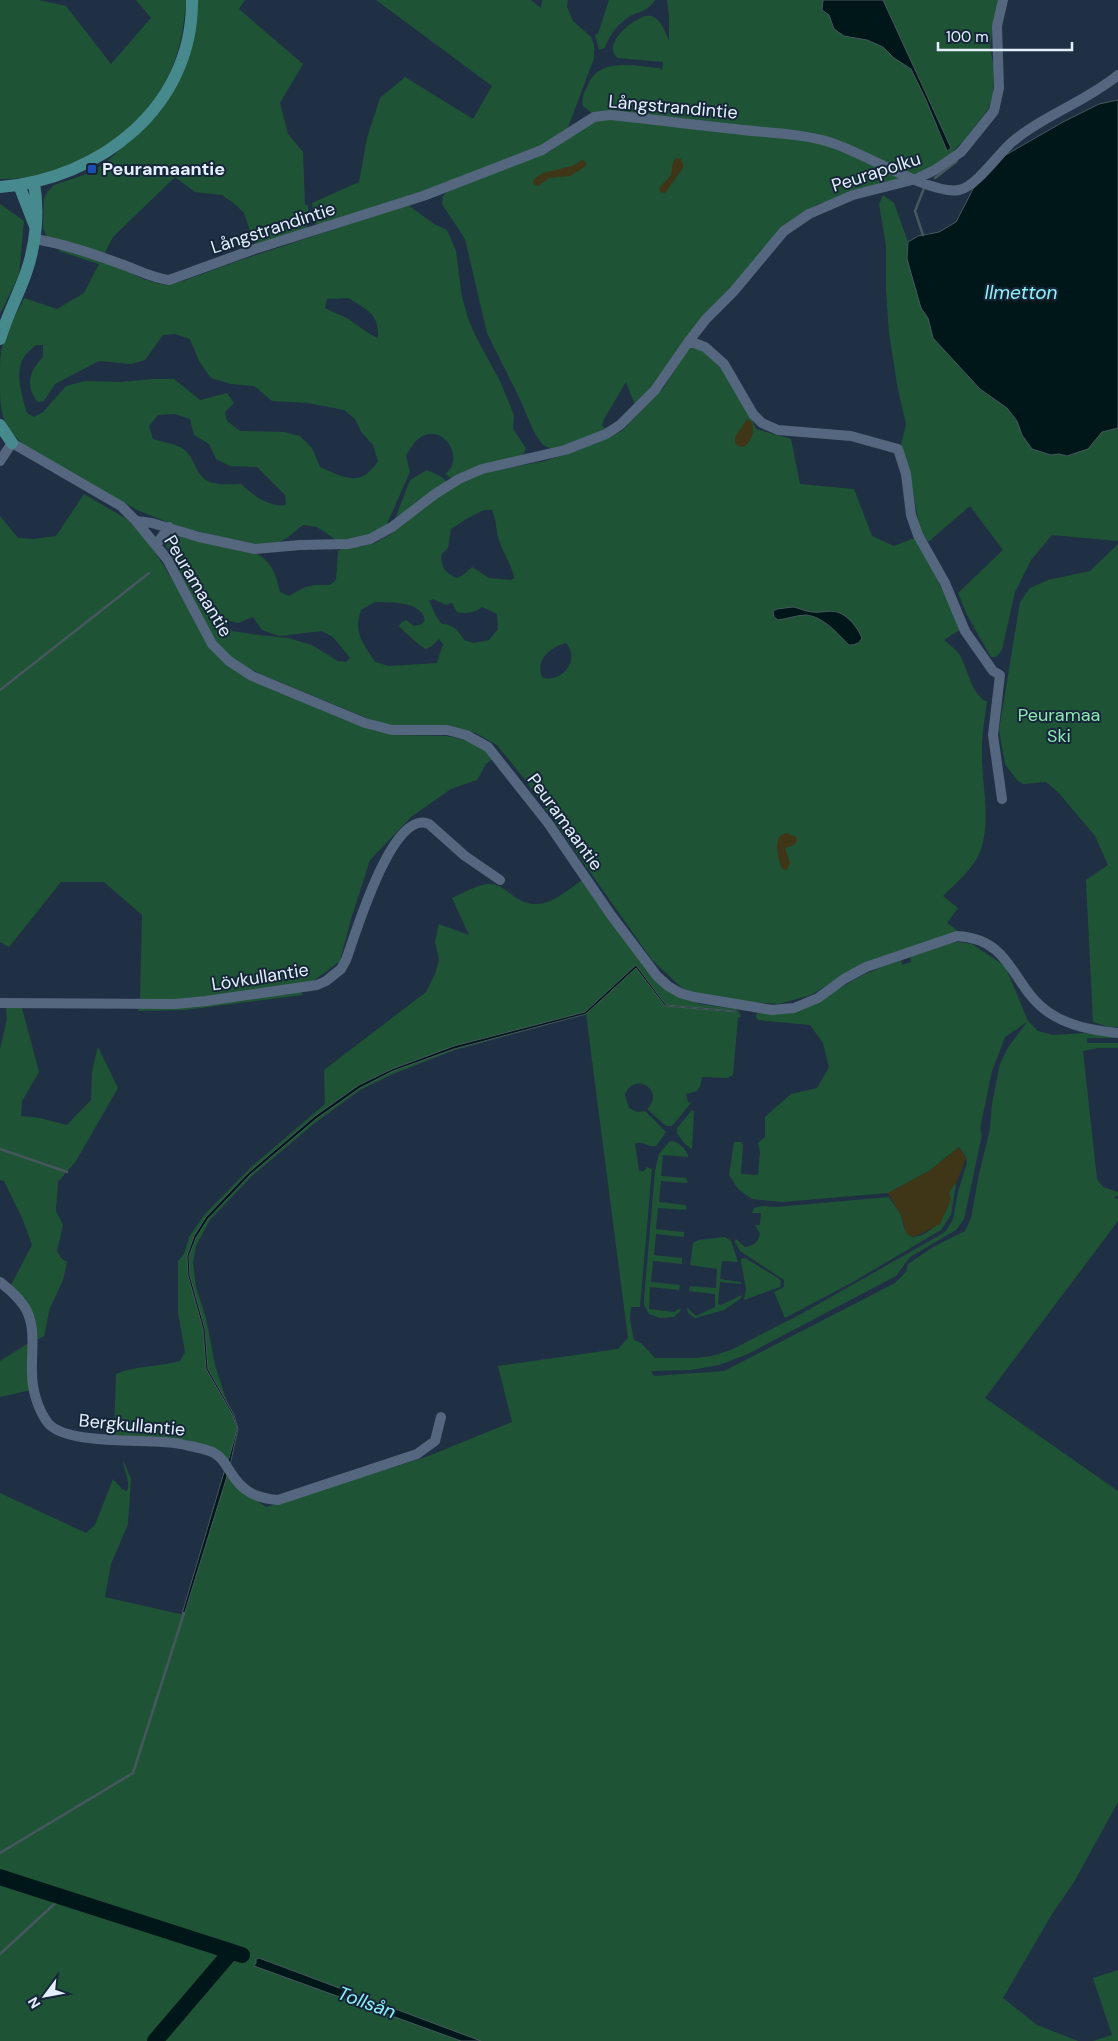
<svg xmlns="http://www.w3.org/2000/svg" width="1118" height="2041" viewBox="0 0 1118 2041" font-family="'DM Sans',sans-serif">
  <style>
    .green { fill: #1f5335; fill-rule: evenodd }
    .sand { fill: #3e3616 }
    .water { fill: #001719; stroke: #45585e }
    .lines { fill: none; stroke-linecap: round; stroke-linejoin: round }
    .stream { stroke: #45585e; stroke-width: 2.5 }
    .river { stroke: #001719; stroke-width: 16 }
    .street { stroke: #55677e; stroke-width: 10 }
    .secondary { stroke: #478a8d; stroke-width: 12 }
    .transit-dot { fill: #1a4fb4; stroke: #162639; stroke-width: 2 }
    .labels { text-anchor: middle; stroke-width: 4; stroke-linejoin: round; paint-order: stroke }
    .street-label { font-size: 18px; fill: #e5f0fe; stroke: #162639 }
    .poi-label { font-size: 18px; font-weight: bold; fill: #e5f0fe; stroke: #162639; text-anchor: start }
    .park-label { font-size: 18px; fill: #90e9b1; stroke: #162639 }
    .water-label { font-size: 19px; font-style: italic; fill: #90f2fa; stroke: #162639 }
  </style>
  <rect width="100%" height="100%" fill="#203044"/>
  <path class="green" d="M0 0H39L66 6 111 64 151 18 136 0H186C184 33 176 70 156 97 122 147 61 180 0 179Z
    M197 0H245L239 9 303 64 280 103 288 134 303 152 305 205H308L309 220 306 228 256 248 244 213 236 205 222 195 195 192 175 177 113 237 103 256 47 237 43 228 44 199 48 191 54 185 84 175 104 164 149 123 168 100Z
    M376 0H531L541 8 542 0H568L567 7 573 21 591 37 594 45V58L567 130 542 146 424 194 316 225 314 221 312 203 359 182 367 138 380 98 405 77 473 119 492 86Z
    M609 0H655C649 10 642 11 632 15 620 22 609 34 605 48L599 50 595 35 598 34Z
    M667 0H998L990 47 994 69 993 95 989 108 965 139 946 159 919 175 818 204 801 215 660 380 635 405 626 382 604 419 602 425 607 431 554 450 543 445 535 434 518 395 487 333 465 239 442 204 443 196 449 190 551 151 592 113 583 106C581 99 584 93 587 87 598 56 634 66 660 68L662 70 663 62 618 58C599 45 638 12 652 16 661 19 666 34 669 41V16Z
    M883 195 894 203 908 242 907 259 921 308 928 318 933 338 980 389 1007 408 1017 421 1022 435 1045 453 1051 455 1059 454 1067 456 1088 449 1102 432 1118 428V541L1052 535 1031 560 1015 592 1002 650 996 657H991L967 615 958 593 1003 550 970 506 928 542 920 529 912 487 901 445 906 424 898 390 889 333 886 290V245L879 204Z
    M0 204 24 221 19 275 0 314Z
    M408 205 434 224 447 230 456 251 462 297 468 318 476 337 500 381 514 415 513 429 526 448 524 453 519 457 454 480 445 474C471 455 430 405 406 456L410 472 386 526 368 536 339 542 317 527 303 525 287 538 276 544H257L221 537 177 526 137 510 28 448C0 426 0 412 0 378 0 369 0 359 1 351 6 332 16 315 24 298L57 309 84 293 99 264 59 251 62 247 111 263 143 279 164 285 183 281 238 261ZM348 298C368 310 379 314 378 338 366 333 358 325 347 318 340 314 333 313 325 308L327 299ZM175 334 190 339 199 361 211 378 231 384 254 386 272 401 308 403 344 410 355 419 362 433 373 445 378 461C361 488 345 478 320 467L312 448 300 436 284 432 240 431 227 421 225 412 234 403 227 393 200 400 174 379H153L121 382 85 381 66 386 43 412 34 417 27 413C22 396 14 372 24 357 27 352 32 349 36 345H43V357C30 370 24 386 38 402L44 401 55 384 99 361 131 364 145 360 163 335ZM175 414 190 419 194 435 209 444 216 459 230 466 257 467 285 495 286 505C269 508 252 494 241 484 231 484 215 486 206 480 194 473 195 454 180 447 172 443 162 442 153 439L149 426 158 415Z
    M689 348C692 348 697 348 700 349 721 356 749 409 756 429L791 439 800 484 854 489 872 536 894 546 917 537 961 629 944 640C949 644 955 649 959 654 969 670 970 693 987 702 984 721 981 741 982 760 983 792 991 821 980 852 973 869 955 884 943 896L958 908 947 923 958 931 859 966 811 995 778 1004 724 1000 683 989 652 960 526 781 497 745 476 733 448 727 389 725 374 721 258 673 231 658 215 642 166 546 168 540 172 535 183 536 255 553C272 561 276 575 280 592L289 596 303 588 314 585H330L336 580 338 551 344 547H360L375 543 391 534 427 505 455 486 482 473 545 461 576 451 622 431 664 387ZM484 510H492C496 519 496 528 498 537 502 552 512 564 514 578L511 580 489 578 472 567 462 576 456 578C445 572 442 568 441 555L448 548 451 529 468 518ZM433 599 446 605 452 603 457 612C466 614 475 613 482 607L497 614 498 629 489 640 474 643 464 640C459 631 453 624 442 624 435 617 434 609 429 601ZM375 602C391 603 420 600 425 620L422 624 414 626 406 620 402 622 399 626C402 630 421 647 426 649L432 646 439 639 443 644 437 663 389 666 375 662C363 642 353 634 361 610ZM253 617 262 630 279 636 322 631 333 637 350 658 346 662 338 661 312 645 288 638 258 635 233 631 227 628 226 624 230 621 238 623ZM566 643C582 661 559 685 542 677 535 659 551 647 566 643Z
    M427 470 442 477 447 482 395 519 410 480Z
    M84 494 125 518 145 536 221 658 397 735 447 736 466 740 478 745 495 757 486 764 477 780 451 789 411 817 370 860 351 919 340 961 312 982 191 1001 140 1002 142 915 104 882H61L9 947 0 942V516L18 538 34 539 56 536Z
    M1118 544V1027H1109L1093 1022 1086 880 1108 865 1095 836 1058 792 1046 782 1023 784 1017 780 1005 764 999 730 1020 602 1030 588 1048 580 1090 571Z
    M583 879 642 962 688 1000 699 1004 736 1009 739 1012 741 1017 738 1018 733 1075 727 1078 702 1077 700 1086 697 1091 686 1094 688 1102 691 1103 672 1126H666L647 1109C666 1091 634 1070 625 1095L629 1108 637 1112 645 1111 666 1132 656 1146C648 1148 643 1140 635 1144L639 1171H644L647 1167 652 1169 640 1307H631L630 1319 634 1340 641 1343 655 1358H696L712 1356 731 1350 801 1314 940 1235 946 1231 953 1219 958 1192 967 1163 966 1157 959 1147 929 1171 888 1193 782 1202 752 1199 738 1189 729 1175 734 1142H741L743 1145 741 1174 758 1175 760 1151 758 1143 765 1137V1117L791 1094 817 1088 829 1067 823 1043 810 1025 758 1020 756 1017 757 1013 809 1005 865 974 901 959 902 965 911 962 910 957 942 945 958 942 972 944 1005 966 1028 1021 1038 1031 1053 1035 1087 1033 1118 1035V1038H1087V1043H1118V1048H1098L1083 1051 1097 1179 1103 1187 1118 1192V1196H1115L1116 1199H1118V1221L985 1398 1118 1491V1802L1074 1882 1052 1914 1003 1998 1037 2025 1078 2041H0V1493L86 1533 95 1525 113 1479 122 1489 127 1491C131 1480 123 1470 123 1460L131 1479 128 1524 111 1564 105 1597 184 1615 228 1473 232 1484 266 1507 426 1457 512 1422 498 1366 618 1349 628 1338 586 1014 455 1050 393 1074 360 1090 315 1123 252 1176 210 1220 196 1246 193 1262 196 1287 206 1318 215 1365 227 1402 208 1369 205 1329 190 1276 189 1256 196 1238 208 1219 250 1175 316 1119 360 1088 393 1071 454 1049 586 1014 636 968 665 1006 735 1012 666 1005 636 965 585 1012 454 1046 392 1069 359 1085 315 1116 248 1173 206 1217 187 1256 188 1276 203 1329 206 1369 233 1416 237 1429 228 1462 213 1450 114 1437 116 1374C138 1365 158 1367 180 1361L185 1352 178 1313V1261L184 1254 189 1237 204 1215 251 1167 325 1104 324 1070 426 992 435 974 439 960 435 942 439 924 469 935 452 898C461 894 479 884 488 884 497 883 506 890 512 895 540 916 560 896 583 879ZM1027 1022 1009 1046 1000 1064 992 1103 990 1129 979 1174 971 1218 965 1231 933 1247 908 1264 906 1272 895 1283 724 1371 654 1376 651 1371 691 1370 719 1365 748 1354 896 1276 910 1257 956 1230 964 1219 982 1135 980 1129 992 1071 1005 1037Z
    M301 991 302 995 185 1010 138 1011 139 1007Z
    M6 1008H22L39 1072 22 1101 21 1116 40 1118 67 1125 91 1100 92 1071 98 1047 118 1088 76 1161 58 1182 56 1211 63 1225 57 1251 61 1258 67 1262 63 1280 50 1308 44 1336 37 1340 10 1287 32 1245 23 1220 4 1181 0 1180V1049L7 1019Z
    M692 1110 694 1112 692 1149 684 1143 677 1133V1128Z
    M670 1141C679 1142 684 1147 688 1155V1157L663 1155 661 1176 686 1178 688 1183 661 1181 659 1202 686 1205V1210L658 1208 656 1229 684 1232V1237L656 1234 654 1255 682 1258V1264L653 1261 651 1282 680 1285 679 1290 650 1287 649 1309 675 1312 678 1309 681 1310 674 1317 660 1318 649 1314 644 1305V1298L655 1171 659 1154Z
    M955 1183 956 1184 951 1215 941 1230 853 1282 785 1318 774 1292 784 1287V1280L740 1251 735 1242 736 1239 745 1247C754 1245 758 1243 760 1234L755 1225H760L761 1213H752L754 1208 762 1206 777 1207 889 1197 901 1215 904 1228 912 1237C916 1236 921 1236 924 1234 936 1228 953 1208 949 1193Z
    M725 1237 731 1241 738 1262 722 1261 720 1279 741 1282V1284L720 1282 718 1304 721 1305 742 1295 740 1299 724 1310 695 1318 688 1313 687 1307 696 1316 715 1307V1294L689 1291 690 1286 716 1288 717 1269 690 1265 693 1243 699 1240Z
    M745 1258 778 1278 781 1281 780 1287 744 1300 746 1289 741 1262V1259Z
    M30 1342 31 1390 0 1397V1361Z
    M1118 1970V2041H1093L1112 2035 1093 1978Z"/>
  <path class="sand" d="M676 158 681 159 683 164V168L665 193 660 192 659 188 671 175 673 162Z
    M582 160 587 163 586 166 570 176 549 178 538 186 533 184 534 179 543 173 572 166Z
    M747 419 752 422C755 431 752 441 744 447L738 446 735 443V437Z
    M787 833 796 837 797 841 794 845 785 848 790 863 787 870 782 869C778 858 771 835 787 833Z
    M959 1147 966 1158 956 1184 955 1183 949 1193 951 1199 940 1224C930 1229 923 1234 912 1237L907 1234 901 1215 888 1193 929 1171Z"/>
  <path class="water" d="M823 0H883L951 148 947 151 926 100 911 69 894 58 883 47 867 40 844 36 834 29 829 15 822 10Z
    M1118 100V428L1102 432 1088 449 1067 456 1059 454 1051 455 1032 449 1022 435 1017 421 1007 408 980 389 933 338 928 318 921 308 907 259 908 242 918 236 939 232 956 222 973 189 1004 156 1063 122 1099 104Z
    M793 607C800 608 806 612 813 612 821 613 830 610 837 612 848 615 858 628 862 638 859 644 855 645 849 645 837 633 824 617 806 615 797 615 787 619 778 620L774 617 773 611 777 609Z
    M636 965 666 1005 735 1011V1012L665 1006 636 968 586 1014 454 1049 393 1071 360 1088 316 1119 250 1175 208 1219 196 1238 189 1256 190 1276 205 1329 208 1369 234 1415 238 1429 230 1465 228 1462 237 1429 233 1416 206 1369 203 1329 188 1276 187 1256 194 1236 206 1217 248 1173 315 1116 359 1085 392 1069 454 1046 585 1012Z
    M225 1469 228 1473 184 1615 182 1614Z
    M259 1958 481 2041H461L254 1966 256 1963V1959Z"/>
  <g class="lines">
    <path class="stream" d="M935 178 957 161
      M923 235 915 211 924 188
      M0 690 149 573
      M0 1149 67 1172
      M0 1853 133 1773 184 1613
      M0 1954 62 1897"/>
    <path class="river" d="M0 1877 242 1955
      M155 2041 231 1952"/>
    <path class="street" d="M35 239C65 244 93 254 121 264 138 270 152 278 169 280L252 250 423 196 542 150 594 117 610 115C652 119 693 125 735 129 765 133 799 133 829 142 859 150 932 196 959 190 977 186 998 154 1012 142 1044 115 1085 102 1118 75
      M689 341 706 319 734 291 784 231 809 214 853 195 916 179 935 170 961 152 994 111 999 88 997 26 1003 0
      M0 461 12 443 121 506 136 521 167 559 212 644 229 661 252 676 365 723 392 730H447L466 735 488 747 548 823 611 915 657 976 668 986 680 993 694 997 772 1010 794 1008 818 998 844 979 866 967 957 936C1013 939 1011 986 1048 1012 1070 1027 1093 1030 1118 1033
      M136 521 152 523 199 537 255 549 300 545 348 544 370 539 392 527 435 494 459 479 482 469 565 450 606 434 620 425 655 390 689 341 705 347 724 364 753 414 762 423 778 430 851 436 898 449 906 474 911 515 918 535 945 583 965 631 993 671 1000 675 993 735 1002 799
      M157 544 169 527
      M0 1003 175 1004 206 1001 317 985 326 981 341 969 346 960C355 936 392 808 429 824L465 856 500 880
      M0 1282C9 1289 18 1297 24 1306 37 1325 31 1352 32 1373 32 1390 38 1410 48 1423 66 1446 151 1438 181 1444 189 1446 208 1449 214 1453 222 1457 226 1465 231 1473 243 1492 256 1498 278 1500L417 1454 435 1441 441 1417"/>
    <path class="secondary" d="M19 185 35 226
      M0 187C100 179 193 107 192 0
      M0 339C7 315 19 294 27 270 36 243 39 211 34 183
      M0 425 12 443"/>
  </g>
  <rect class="transit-dot" x="87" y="164" width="10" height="10" rx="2.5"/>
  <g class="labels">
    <g class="street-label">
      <text transform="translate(673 107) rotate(5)" y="6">Långstrandintie</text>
      <text transform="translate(876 172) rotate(-18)" y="6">Peurapolku</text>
      <text transform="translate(273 228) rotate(-18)" y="6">Långstrandintie</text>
      <text transform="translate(198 586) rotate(59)" y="6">Peuramaantie</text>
      <text transform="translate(565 822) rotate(54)" y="6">Peuramaantie</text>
      <text transform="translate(260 977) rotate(-9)" y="6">Lövkullantie</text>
      <text transform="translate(132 1425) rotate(5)" y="6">Bergkullantie</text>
    </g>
    <g class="poi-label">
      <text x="102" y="175">Peuramaantie</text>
    </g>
    <g class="park-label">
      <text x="1059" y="721">Peuramaa<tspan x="1059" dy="21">Ski</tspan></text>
    </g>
    <g class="water-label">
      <text x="1021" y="299">Ilmetton</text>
      <text transform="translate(367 2002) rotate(20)" y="7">Tollsån</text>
    </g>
  </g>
  <g transform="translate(45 1996) rotate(238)" stroke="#162639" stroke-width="4" paint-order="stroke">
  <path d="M0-4L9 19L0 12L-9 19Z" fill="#e5f0fe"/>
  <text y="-8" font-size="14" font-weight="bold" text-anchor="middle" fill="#e5f0fe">N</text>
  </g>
  <path d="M938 42v8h134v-8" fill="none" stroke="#e5f0fe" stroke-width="2.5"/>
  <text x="946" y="42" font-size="15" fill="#e5f0fe" stroke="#162639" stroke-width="4" paint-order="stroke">100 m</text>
</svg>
